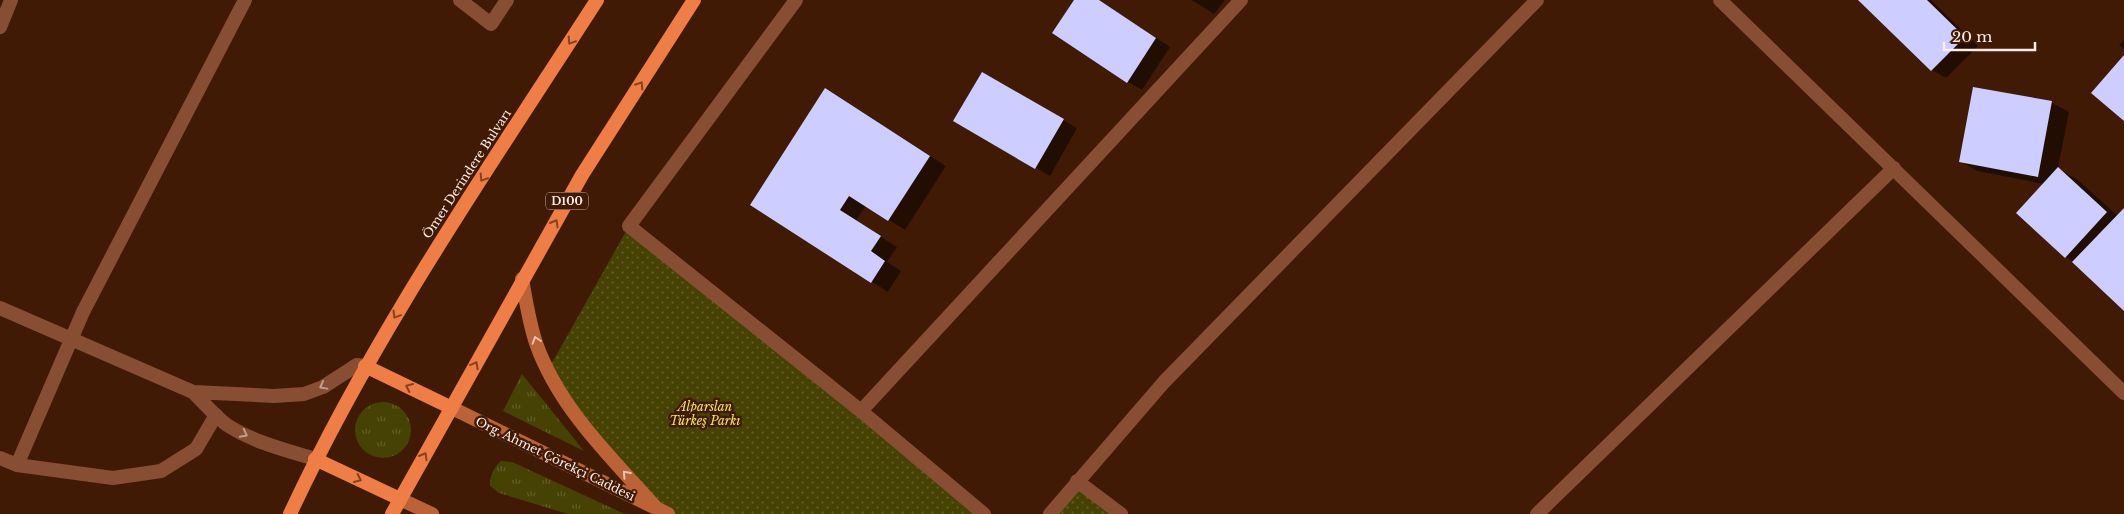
<svg xmlns="http://www.w3.org/2000/svg" width="2124" height="514" viewBox="0 0 2124 514" font-family="'Libre Baskerville',serif">
  <style>
    .grass { fill: url(#grass-tufts) }
    .park { fill: url(#park-dots) }
    .shadow { fill: #0007 }
    .building { fill: #cdcdff }
    .lines { fill: none; stroke-linecap: round; stroke-linejoin: round }
    .minor { stroke: #874e34; stroke-width: 14 }
    .tertiary { stroke: #874e34; stroke-width: 14 }
    .secondary { stroke: #bc6237; stroke-width: 14 }
    .trunk { stroke: #ef7d46; stroke-width: 14 }
    .oneway { stroke: #874220 }
    .oneway2 { stroke: #eac3b2 }
    .oneway3 { stroke: #c29e8d }
    .labels { text-anchor: middle; stroke-width: 5; stroke-linejoin: round; paint-order: stroke }
    .shield { fill: #411a06; stroke: #c5aea3; stroke-width: 1 }
    .shield-label { font-size: 11px; font-weight: bold; fill: #feede6 }
    .street-label { font-size: 12px; fill: #feede6; stroke: #411a06 }
    .park-label { font-size: 12px; font-style: italic; fill: #f2e75a; stroke: #411a06 }
  </style>
  <defs>
    <pattern id="grass-tufts" width="24" height="20" patternUnits="userSpaceOnUse" patternTransform="scale(1.25)"><rect width="24" height="20" fill="#464204"/><path d="M3 7l-1-3M5 7V3M7 7l1-3M15 17l-1-3M17 17v-4M19 17l1-3" fill="none" stroke="#625e29"/></pattern>
    <pattern id="park-dots" width="8" height="8" patternUnits="userSpaceOnUse" patternTransform="scale(1.25)"><rect width="8" height="8" fill="#464204"/><path d="M2 2h.1M6 6h.1" fill="none" stroke="#625e29" stroke-width="1.8" stroke-linecap="round"/></pattern>
  </defs>
  <rect width="100%" height="100%" fill="#411a06"/>
  <path class="grass" d="M522 374 584 451 503 411Z
    M355 430a28 28 0 1 1 56 0a28 28 0 1 1-56 0Z
    M501 461 512 462 625 514H568L499 493 490 486C489 478 494 467 501 461Z"/>
  <path class="park" d="M629 226 984 514H668L658 510 548 370Z
    M1077 481 1121 514H1050Z"/>
  <path class="shadow" d="M1075 0H1099L1170 47 1142 90 1128 82Z
    M1192 0H1225L1214 14Z
    M1860 0H1931L1978 46 1946 78 1932 70Z
    M2124 40V49L2119 45Z
    M982 73 1077 128 1050 176 955 120Z
    M1974 88 2052 103 2069 112 2058 168 2078 180 2118 216 2124 210V310L2076 263 2066 257 2018 213 2044 184 1977 171 1960 161Z
    M826 89 946 166 905 230 866 205 856 221 897 247 887 262 901 271 888 292 752 205Z"/>
  <path class="building" d="M1074 0H1099L1156 38 1127 83 1052 33Z
    M1858 0H1927L1965 37 1931 71Z
    M2124 55V121L2091 93Z
    M982 72 1064 119 1035 169 953 121Z
    M1973 87 2052 101 2038 177 1959 162Z
    M825 88 930 156 888 221 849 196 840 210 881 236 871 251 885 261 871 283 750 205Z
    M2058 167 2107 212 2065 258 2016 213Z
    M2124 208V311L2072 262Z"/>
  <g class="lines">
    <path class="minor" d="M460 0 491 24 507 0
      M796 0 629 226 861 411 984 514
      M1720 0 2124 393
      M0 27 11 0
      M861 411 1241 0
      M0 458 17 465 113 478 161 471 196 449 216 415
      M17 465 83 312 245 0
      M1077 481 1121 514
      M1050 514 1164 382 1537 0
      M1537 514 1894 168"/>
    <path class="tertiary" d="M0 308 193 392 274 396 304 394 323 387 357 365 365 366
      M193 392C204 403 215 416 227 425 253 442 285 450 315 459"/>
    <path class="secondary" d="M522 279C526 301 529 322 536 343 559 409 613 459 658 510
      M452 408 668 514
      M400 499 432 514"/>
    <path class="trunk" d="M365 366 452 408
      M315 459 400 499
      M290 514C374 333 489 168 597 0
      M392 514 582 175 694 0"/>
  </g>
  <defs><path id="oneway-chevron" d="M-2-3.5L2.5 0L-2 3.5" fill="none" stroke-width="1.6" stroke-linecap="round" stroke-linejoin="round" transform="scale(1.25)"/></defs>
  <g class="oneway">
    <use href="#oneway-chevron" transform="translate(571 41) rotate(123)"/>
    <use href="#oneway-chevron" transform="translate(640 85) rotate(-57)"/>
    <use href="#oneway-chevron" transform="translate(483 178) rotate(123)"/>
    <use href="#oneway-chevron" transform="translate(555 223) rotate(-60)"/>
    <use href="#oneway-chevron" transform="translate(396 315) rotate(121)"/>
    <use href="#oneway-chevron" transform="translate(475 365) rotate(-61)"/>
    <use href="#oneway-chevron" transform="translate(409 387) rotate(-155)"/>
    <use href="#oneway-chevron" transform="translate(424 456) rotate(-60)"/>
    <use href="#oneway-chevron" transform="translate(358 479) rotate(25)"/>
  </g>
  <g class="oneway2">
    <use href="#oneway-chevron" transform="translate(536 340) rotate(-108)"/>
    <use href="#oneway-chevron" transform="translate(626 474) rotate(-132)"/>
  </g>
  <g class="oneway3">
    <use href="#oneway-chevron" transform="translate(323 386) rotate(151)"/>
    <use href="#oneway-chevron" transform="translate(244 434) rotate(27)"/>
  </g>
  <g class="labels">
    <rect class="shield" x="546" y="192.5" width="42" height="17" rx="4"/>
    <g class="shield-label">
      <text x="567" y="205">D100</text>
    </g>
    <g class="street-label">
      <text transform="translate(467 174) rotate(-57)" y="4">Ömer Derindere Bulvarı</text>
      <text transform="translate(555 459) rotate(26)" y="4">Org. Ahmet Çörekçi Caddesi</text>
    </g>
    <g class="park-label">
      <text x="705" y="411">Alparslan<tspan x="705" dy="14">Türkeş Parkı</tspan></text>
    </g>
  </g>
  <path d="M1944 42v8h91v-8" fill="none" stroke="#feede6" stroke-width="2.5"/>
  <text x="1952" y="42" font-size="15" fill="#feede6" stroke="#411a06" stroke-width="4" paint-order="stroke">20 m</text>
</svg>
